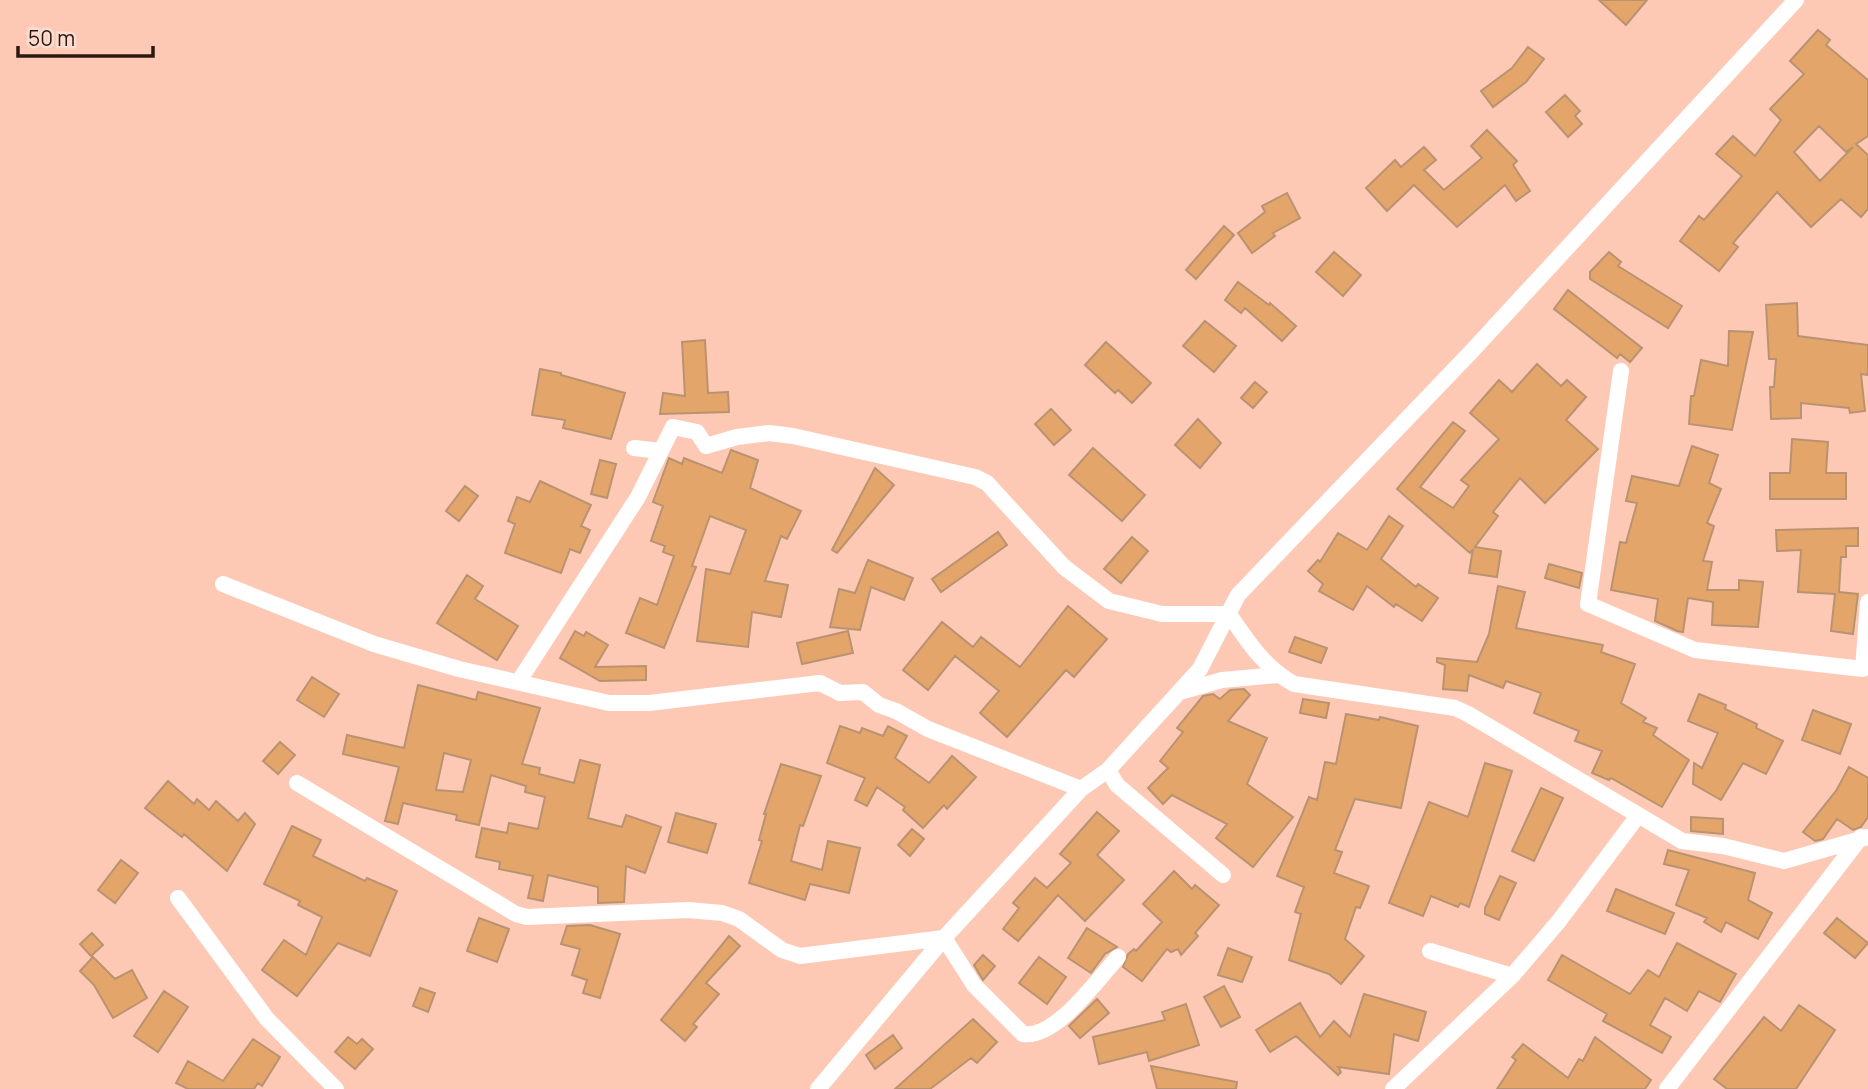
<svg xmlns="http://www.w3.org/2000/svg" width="1868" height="1089" viewBox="0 0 1868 1089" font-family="Manrope,sans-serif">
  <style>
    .building { fill: #e4a56a; stroke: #b99371; stroke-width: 2; fill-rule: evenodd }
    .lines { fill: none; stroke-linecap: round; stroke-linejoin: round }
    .minor { stroke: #fff; stroke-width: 16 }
  </style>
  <rect width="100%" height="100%" fill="#fdc9b5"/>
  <path class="building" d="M1599 0H1647L1626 25Z
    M1818 30 1830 40 1826 45 1868 80V136L1856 144 1868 155V209L1861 217 1841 199 1811 227 1777 192 1733 243 1738 247 1719 271 1680 241 1699 216 1704 220 1742 176 1716 154 1733 136 1755 156 1781 120 1770 109 1804 74 1790 61ZM1819 126 1846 152 1853 147 1820 181 1794 152Z
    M1528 47 1544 59 1526 82 1493 107 1481 91 1512 68Z
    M1565 95 1580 111 1575 116 1582 124 1568 137 1546 112Z
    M1487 130 1517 161 1513 165 1530 191 1516 201 1505 185 1457 227 1414 185 1387 211 1366 188 1395 160 1401 167 1424 147 1436 160 1424 170 1444 190 1482 158 1471 146Z
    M1287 193 1300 218 1273 233 1275 236 1252 253 1238 233 1265 212 1262 206Z
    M1224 226 1234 235 1196 279 1186 270Z
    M1334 252 1361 275 1343 296 1316 272Z
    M1609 252 1621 262 1618 266 1682 306 1668 328 1590 279V272Z
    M1238 282 1269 305 1270 303 1296 326 1282 341 1245 308 1241 313 1225 300Z
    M1568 290 1642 348 1630 362 1620 354 1617 358 1554 309Z
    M1797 303 1798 336 1868 345V375L1861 374 1865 411 1850 413 1849 408 1801 403V418L1771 419 1770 387H1774L1776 359H1769L1766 305Z
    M1205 321 1236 346 1214 372 1183 346Z
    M1729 331 1753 332 1732 430 1689 424 1691 396H1694L1701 360 1728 366Z
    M705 340 708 393 728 392 729 412 660 414 663 393 685 396 682 342Z
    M1106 342 1151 383 1132 403 1118 390 1115 393 1085 365Z
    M1537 364 1561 386 1567 380 1586 397 1566 420 1598 449 1545 503 1520 478 1493 512 1498 516 1475 547 1501 551 1497 577 1469 573 1473 549 1470 553 1397 489 1453 422 1465 431 1420 487 1453 508 1469 486 1461 480 1499 439 1470 413 1499 380 1512 392Z
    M540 369 561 373V375L625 393 611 439 563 428 565 420 532 415Z
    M1255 382 1267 392 1253 408 1241 398Z
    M1051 409 1071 430 1054 445 1035 424Z
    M1198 419 1221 443 1200 468 1175 445Z
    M1792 439 1828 442 1826 473H1846V499H1770V473H1790Z
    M1692 446 1718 455 1709 483 1721 489 1707 523 1714 526 1703 561 1712 562 1707 590H1739V580L1763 582 1758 627 1712 625 1713 602 1688 598 1683 632 1677 631 1655 621 1658 599 1611 590 1620 542 1626 543 1637 503 1626 501 1632 476 1679 486Z
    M1093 448 1145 495 1122 521 1069 475Z
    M731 450 758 460 750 488 801 511 787 539 781 536 765 581 788 585 781 617 752 612 748 647 697 641 706 569 730 574 746 530 710 516 692 566 696 567 664 648 626 633 640 598 657 605 674 556 663 552 665 546 651 541 663 506 653 502 669 458 682 464 684 458 722 473Z
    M600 460 616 464 607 498 591 494Z
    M875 468 894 485 837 553 832 550Z
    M540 481 591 505 581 526 590 530 580 553 570 549 561 573 505 553 515 524 508 521 517 497 530 502Z
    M465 486 478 496 459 521 446 511Z
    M1389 516 1403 526 1381 559 1416 587 1418 584 1438 598 1422 621 1396 604 1394 607 1367 586 1353 610 1319 591 1323 584 1308 571 1318 560 1320 562 1338 533 1367 550Z
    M1858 528V546H1846V557H1841L1839 592 1858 594 1853 634 1831 631 1835 594 1798 592 1801 550 1777 551 1776 530Z
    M998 532 1007 545 941 592 932 579Z
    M1132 537 1148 551 1121 583 1104 569Z
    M868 560 913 578 904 600 871 587 860 630 830 627 839 589 855 593Z
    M1549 564 1582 573 1579 588 1545 578Z
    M467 575 483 586 475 599 518 626 497 660 437 623Z
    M1498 586 1525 592 1516 628 1603 645 1601 652 1635 664 1621 703 1646 718 1643 722 1657 728 1653 735 1689 760 1662 807 1611 778 1609 780 1592 773 1602 751 1575 741 1579 731 1534 713 1541 693 1506 681 1503 688 1469 675 1467 691 1443 689 1445 665 1437 662V658L1477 662 1489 634Z
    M1068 606 1107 639 1074 677 1066 670 1007 737 980 713 999 691 955 656 928 690 903 670 942 622 973 647 981 637 1020 667Z
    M575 631 584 636 586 632 608 645 595 667 646 666V680L600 681 560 658Z
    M848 631 853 653 802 664 797 643Z
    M1295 637 1327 648 1321 663 1289 652Z
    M312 677 339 694 324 717 297 700Z
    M418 685 476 700 478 692 540 708 522 764 540 768 539 774 574 783 580 760 600 765 588 818 622 827 626 815 661 827 645 873 626 866 624 902 598 903V887L548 875 543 901 528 898 533 876 499 869 500 862 476 857 482 828 507 833 509 823 538 829 545 797 525 792 526 786 491 775 479 825 456 820 457 815 403 803 398 824 385 821 399 767 343 754 347 735 404 748ZM444 753 471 760 463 792 436 790Z
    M1244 689 1250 695 1228 721 1267 738 1247 784 1293 817 1253 867 1216 838 1227 824 1172 795 1163 804 1148 788 1168 768 1160 761 1183 732 1177 728 1203 696 1213 694 1220 699 1230 690Z
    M1699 694 1726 705 1725 709 1757 724 1756 728 1783 741 1766 774 1743 763 1721 800 1693 784 1694 763 1702 768 1718 733 1688 721Z
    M1303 699 1329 703 1326 718 1300 713Z
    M1813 710 1851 724 1840 754 1802 740Z
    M1346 714 1379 720 1380 717 1418 726 1401 808 1355 799 1335 850 1342 852 1334 873 1369 886 1360 908 1356 907 1345 939 1364 956 1341 984 1329 974 1289 960 1301 914 1295 912 1304 887 1277 876 1309 797 1317 800 1325 762 1336 764Z
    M840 726 860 733 862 728 883 736 888 726 907 736 895 758 929 783 952 756 976 777 947 809 944 805 923 828 903 810 905 807 877 787 867 806 855 800 865 778 827 763Z
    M280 742 295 755 278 774 263 761Z
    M1485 763 1512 771 1469 907 1460 903 1458 907 1431 896 1423 916 1389 903 1429 802 1468 817Z
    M781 764 821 776 803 826 800 825 791 861 822 870 828 841 860 848 849 893 810 884 805 900 749 883 762 841 759 840 766 814H764Z
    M1849 767 1868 778V817L1861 827 1853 830 1837 819 1823 839 1815 841 1803 832 1836 791Z
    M168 781 194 804 197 799 209 810 216 801 238 821 245 813 255 824 227 871 184 834 182 837 145 808Z
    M1541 788 1563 798 1534 861 1512 851Z
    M1097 812 1119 831 1097 855 1124 880 1085 921 1058 895 1018 941 1003 929 1019 908 1013 903 1035 878 1047 888 1071 863 1060 854Z
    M676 813 716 824 707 853 668 842Z
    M1691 817 1723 819V834L1691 831Z
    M292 826 321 840 313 856 365 881 367 878 397 891 370 956 338 943 297 996 262 970 284 940 306 955 322 917 298 905 300 901 264 884Z
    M912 829 924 839 910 856 898 845Z
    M1668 850 1755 873 1748 900 1772 913 1758 939 1726 922 1721 932 1704 922 1707 918 1676 905 1689 870 1664 864Z
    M121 860 138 873 115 903 98 890Z
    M1174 871 1192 889 1195 885 1219 905 1195 933 1198 936 1181 955 1178 949 1171 952 1167 949 1142 981 1123 967 1128 954 1134 949 1136 951 1162 922 1143 904Z
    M1500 876 1516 883 1499 920 1485 914V908Z
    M1616 889 1674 913 1665 934 1607 911Z
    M479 918 509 929 497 962 467 951Z
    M1837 918 1868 943 1855 958 1824 933Z
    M590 925 620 934 600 998 583 993 587 980 572 975 580 949 561 944 567 926Z
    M1087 928 1117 947 1105 954 1091 973 1068 958Z
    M92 933 103 945 91 956 80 944Z
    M729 936 740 946 706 983 719 994 693 1024 697 1027 685 1041 661 1020Z
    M1677 943 1736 974 1720 1002 1699 991 1687 1011 1665 998 1650 1025 1671 1037 1662 1053 1603 1021 1607 1014 1548 980 1562 955 1630 994 1648 970 1659 977Z
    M1228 948 1252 957 1242 982 1218 975Z
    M983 955 995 966 983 980 974 965Z
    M93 957 115 979 132 970 147 998 113 1018 94 985 80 971Z
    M1039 957 1066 977 1047 1004 1019 983Z
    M1224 986 1240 1017 1221 1027 1204 997Z
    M420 988 435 993 428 1012 413 1006Z
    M164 991 188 1007 158 1052 134 1036Z
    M1364 994 1426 1012 1418 1041 1394 1034 1389 1074 1338 1067 1341 1072 1338 1075 1296 1036 1270 1052 1256 1030 1300 1003 1320 1037 1334 1021 1350 1037Z
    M1097 999 1109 1013 1080 1038 1069 1026Z
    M1186 1004 1199 1045 1149 1061 1147 1052 1099 1064 1093 1037 1165 1020 1162 1012Z
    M1799 1005 1835 1030 1796 1089H1727L1714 1079 1764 1017 1781 1031Z
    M973 1019 997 1042 977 1063 971 1058 930 1089H895Z
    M893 1035 902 1048 875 1069 866 1055Z
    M348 1037 357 1044 362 1039 373 1049 355 1069 335 1052Z
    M1595 1037 1651 1080 1645 1089H1497L1516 1060 1512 1057 1523 1044 1568 1078 1579 1059 1583 1061Z
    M253 1039 280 1057 262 1086 258 1083 254 1089H188L176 1083 188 1061 223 1081Z
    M1151 1066 1237 1082 1236 1089H1157Z"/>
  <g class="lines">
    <path class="minor" d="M1621 371 1588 604 1695 650 1863 669 1868 602
      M634 448 661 451 673 427 697 432 706 446 737 437 769 433 793 436 975 477 987 483 1064 567 1109 601 1162 614H1229C1248 642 1264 667 1294 684L1455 708 1468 714 1682 841 1723 846 1784 861 1868 837
      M223 584 374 644 459 669 609 703H649L820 683 840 693 863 692 879 705 896 711 928 729 1081 789
      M519 681 638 497 661 451
      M1180 692 1222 680 1278 675
      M1108 770 1117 785 1223 875
      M297 783 516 914 527 917 688 910 722 913 739 919 782 950 800 956 944 938 974 985 1023 1034C1056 1039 1097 980 1118 957
      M178 898 267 1019 336 1089
      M1430 951 1512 976
      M818 1089 944 938 1081 789 1108 770 1200 669 1238 595 1470 353 1796 0
      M1393 1089 1512 976 1559 921 1637 817
      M1667 1089 1861 837"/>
  </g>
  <path d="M18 46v10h135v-10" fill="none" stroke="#2b1911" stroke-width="3.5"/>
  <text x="28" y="46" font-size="21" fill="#2b1911" stroke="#fcdccf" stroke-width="5" paint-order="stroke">50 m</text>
</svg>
